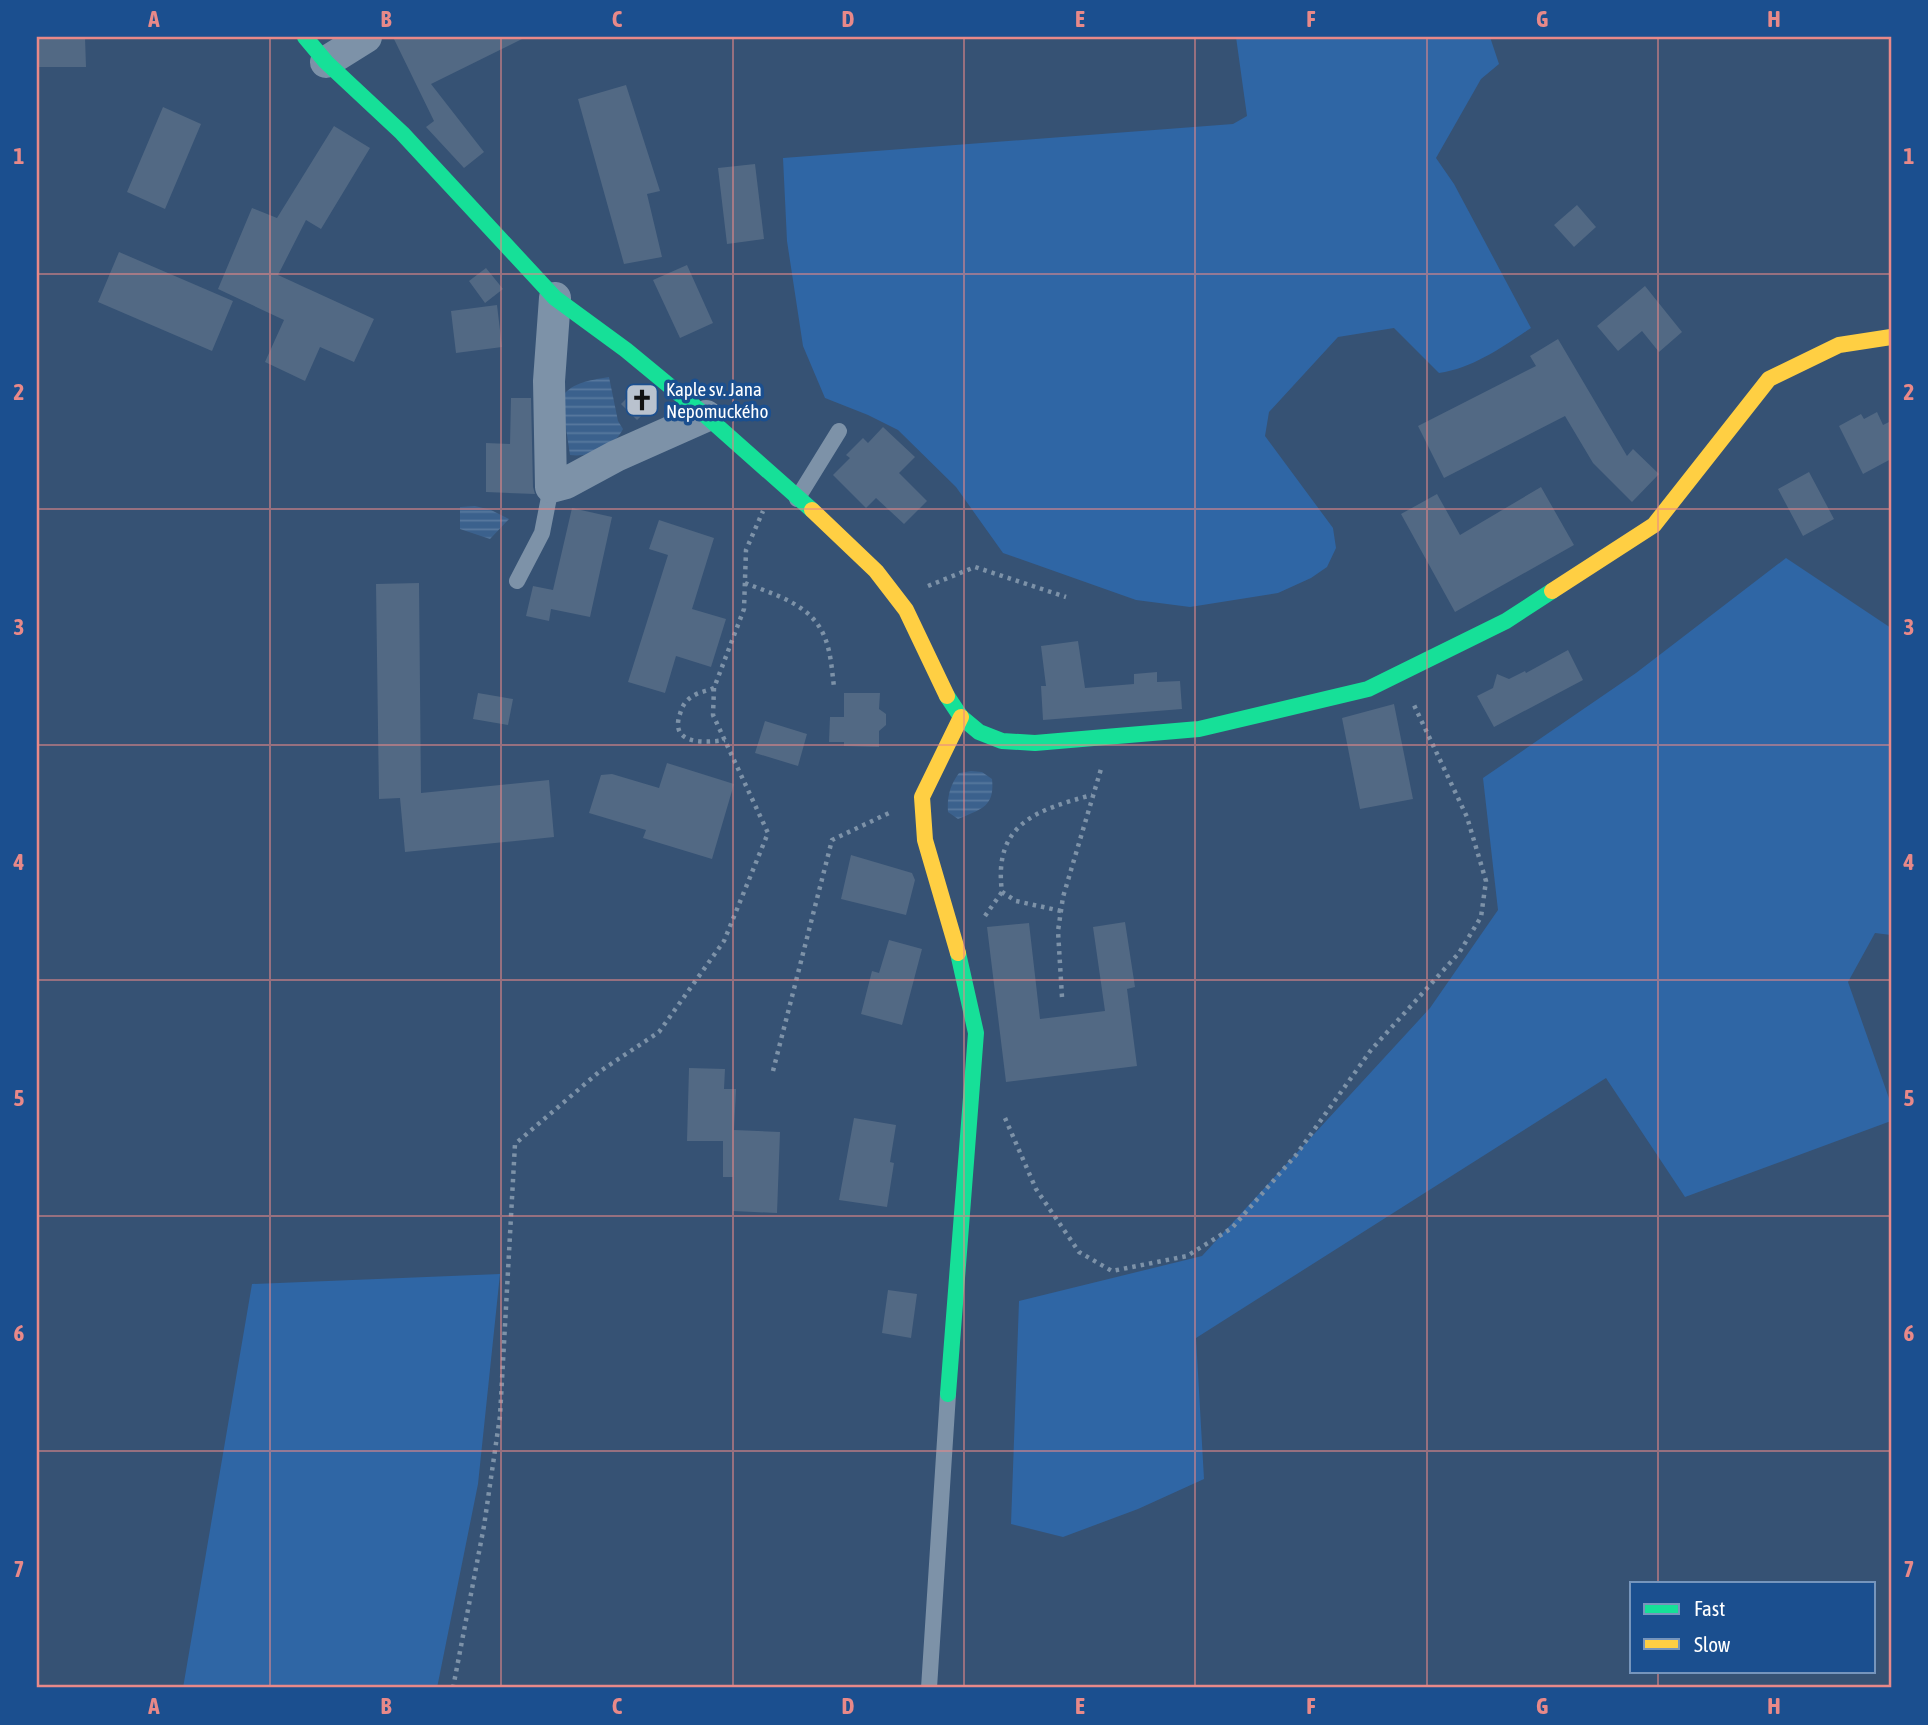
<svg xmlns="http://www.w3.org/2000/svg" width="1928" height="1725" viewBox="0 0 1928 1725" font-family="'Asap Condensed',sans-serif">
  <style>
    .grass { fill: #2f66a5 }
    .water { fill: url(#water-rules) }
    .building { fill: #526984 }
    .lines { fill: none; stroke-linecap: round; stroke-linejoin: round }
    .path { stroke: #7d92a8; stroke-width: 4.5; stroke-dasharray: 3.5 5; stroke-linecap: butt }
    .lane { stroke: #7d92a8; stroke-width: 16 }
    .street { stroke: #7d92a8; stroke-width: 32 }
    .fast { stroke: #16e098; stroke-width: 16 }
    .slow { stroke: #ffcf43; stroke-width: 16 }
    .grid { fill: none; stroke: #e88989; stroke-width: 2; stroke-opacity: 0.55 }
    .labels { text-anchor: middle; stroke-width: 7; stroke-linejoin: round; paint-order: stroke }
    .poi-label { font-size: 19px; fill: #fff; stroke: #1b4f8f; text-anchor: start }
    .neatline { fill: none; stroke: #e88989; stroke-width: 2.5 }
    .grid-label { font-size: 23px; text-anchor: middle; font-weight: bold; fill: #e88989 }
  </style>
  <defs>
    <pattern id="water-rules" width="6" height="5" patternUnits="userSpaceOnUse" patternTransform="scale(1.75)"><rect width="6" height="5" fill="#3b618d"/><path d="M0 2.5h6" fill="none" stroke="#58799e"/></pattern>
  </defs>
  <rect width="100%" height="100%" fill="#365274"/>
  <path class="grass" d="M1236 37H1490L1499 64 1481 79 1436 158 1454 184 1531 328C1502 347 1474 368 1439 373L1394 328 1338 337 1269 412 1265 436 1333 528 1336 548 1327 567 1311 578 1278 593 1190 607 1136 600 1003 553 956 487 898 430 868 415 825 398 803 346 787 241 783 158 1233 124 1247 116Z
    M1786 558 1891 628V935L1875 933 1848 982 1891 1104V1121L1685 1197 1606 1078 1196 1338 1204 1479 1138 1509 1063 1537 1011 1524 1019 1301 1202 1256 1430 1008 1498 910 1483 778 1636 673Z
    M500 1274 478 1484 437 1688H183L252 1284Z"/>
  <path class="water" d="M609 377 618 421 623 429C614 447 590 458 570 455L563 409 564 394C576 381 593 380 609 377Z
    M475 506 491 510 509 519 490 539 460 529V507Z
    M971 771 982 772 992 779C995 807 981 809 958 819L948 812C947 797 950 785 959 773Z"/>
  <path class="building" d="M37 37H85L86 67H37Z
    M393 37H526L431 84 484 152 464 168 426 127 434 121Z
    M626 85 660 191 647 194 662 257 624 264 578 99Z
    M163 107 201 124 165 209 127 192Z
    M334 126 370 148 321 229 306 220 278 275 374 319 354 362 320 347 305 381 265 362 284 320 218 289 252 208 277 218Z
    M755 164 764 239 727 244 718 168Z
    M1577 205 1596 227 1574 247 1554 225Z
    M119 252 233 301 212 351 98 302Z
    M687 265 713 323 680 338 653 280Z
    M486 268 503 289 485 303 469 281Z
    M1645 286 1682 332 1659 352 1642 331 1618 351 1597 326Z
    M497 305 502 347 456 353 451 311Z
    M1558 339 1627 456 1633 449 1659 474 1632 502 1593 463 1565 416 1444 478 1418 426 1536 366 1530 356Z
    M637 388 655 403 637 420 621 404Z
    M511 398H531L533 487 535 494 486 492V443L510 444Z
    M1877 412 1883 425 1891 421V459L1863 474 1839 426 1861 414 1864 419Z
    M883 427 915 457 899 473 927 501 904 524 876 498 866 508 833 475 850 458 846 455 863 438 868 443Z
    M1809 472 1834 519 1803 536 1778 489Z
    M1541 487 1574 545 1455 612 1401 514 1437 494 1460 535Z
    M572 508 612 517 590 617 551 609 549 621 526 616 533 586 553 590Z
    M659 520 714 538 692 609 726 619 711 667 676 656 665 693 628 682 668 555 649 549Z
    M419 583 421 793 549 780 554 837 405 852 400 798 379 799 376 584Z
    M1078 641 1085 688 1134 684V674L1157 672V682L1180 681 1182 709 1043 720 1041 686H1046L1041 646Z
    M1568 650 1583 680 1494 727 1477 696 1493 688 1497 674 1509 679 1525 671 1526 673Z
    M478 693 513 699 508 725 473 719Z
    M844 693H880L879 709 886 714V725L879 731V747L844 746V742H829L830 717H844Z
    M1394 704 1413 799 1360 809 1342 718Z
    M765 721 807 734 798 766 755 753Z
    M667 763 734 784 712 859 643 838 646 830 589 813 601 775 612 774 659 788Z
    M851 855 912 873 915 880 906 915 841 899Z
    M1125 922 1135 987 1127 989 1137 1066 1006 1082 987 927 1029 923 1040 1019 1105 1011 1093 927Z
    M889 940 922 949 902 1025 861 1014 872 971 879 973Z
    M689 1068 725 1069 724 1089H736L734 1130 780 1132 777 1213 733 1211V1177H723V1141H687Z
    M854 1118 896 1125 890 1162 894 1163 887 1207 839 1200Z
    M888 1290 917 1294 911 1338 882 1333Z"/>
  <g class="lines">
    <path class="path" d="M745 583C775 595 812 604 825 638 831 653 832 671 834 687
      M928 586 975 567 1066 597
      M714 688C707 691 699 692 693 696 686 700 682 706 680 714 669 745 705 743 725 740
      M1061 911 1016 901 1002 892C993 824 1036 810 1092 795
      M985 916 1002 892
      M1062 997 1058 931 1063 897 1101 769
      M773 1071 832 840 891 812
      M1005 1118 1036 1189 1079 1252 1112 1271 1187 1256 1232 1228 1296 1155 1371 1050 1459 953 1481 917 1486 881 1467 817 1413 703
      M453 1688 484 1526 500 1416 515 1144 599 1072 659 1032 724 941 768 833 713 715 714 688 744 609 746 550 763 511"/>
    <path class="lane" d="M797 499 839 431
      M517 581 542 533 551 487
      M929 1688 948 1394"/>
    <path class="street" d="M326 62 366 37
      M555 298 549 381 551 487 566 483 616 456 706 416"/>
    <path class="fast" d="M305 37 326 62 402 133 555 298 626 350 706 416 812 510
      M947 696 961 717 979 732 1002 741 1035 743 1199 729 1368 689 1506 621 1552 591
      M948 1394 976 1033 958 953"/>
    <path class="slow" d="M812 510 876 571 906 610 947 696
      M1552 591 1654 525 1769 379 1839 345 1891 337
      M958 953 925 840 922 797 961 717"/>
  </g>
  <path class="grid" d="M270 37V1688M501 37V1688M733 37V1688M964 37V1688M1195 37V1688M1427 37V1688M1658 37V1583M37 274H1891M37 509H1891M37 745H1891M37 980H1891M37 1216H1891M37 1451H1891M1658 1671V1688"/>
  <defs>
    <symbol id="church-square" viewBox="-11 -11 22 22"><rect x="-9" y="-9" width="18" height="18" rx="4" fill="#b9c2ce" stroke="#1b4f8f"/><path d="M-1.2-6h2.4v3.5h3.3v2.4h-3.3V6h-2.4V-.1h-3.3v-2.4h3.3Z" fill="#111"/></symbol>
  </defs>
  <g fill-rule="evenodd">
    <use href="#church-square" x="623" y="381" width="38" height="38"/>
  </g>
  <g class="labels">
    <g class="poi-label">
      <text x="666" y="396">Kaple sv. Jana<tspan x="666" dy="22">Nepomuckého</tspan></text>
    </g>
  </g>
  <rect width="1928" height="1725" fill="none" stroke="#1b4f8f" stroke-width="77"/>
  <rect x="1630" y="1582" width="245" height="91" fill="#1b4f8f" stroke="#7695bc" stroke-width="2"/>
  <rect x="1644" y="1604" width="35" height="10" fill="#16e098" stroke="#7695bc" stroke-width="2"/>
  <text x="1694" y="1616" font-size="21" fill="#ffffff">Fast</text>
  <rect x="1644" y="1639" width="35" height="10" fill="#ffcf43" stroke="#7695bc" stroke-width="2"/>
  <text x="1694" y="1652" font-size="21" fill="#ffffff">Slow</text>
  <rect x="38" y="38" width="1852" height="1648" class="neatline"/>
  <g class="grid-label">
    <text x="154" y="27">A</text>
    <text x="386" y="27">B</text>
    <text x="617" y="27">C</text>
    <text x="848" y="27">D</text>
    <text x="1080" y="27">E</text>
    <text x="1311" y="27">F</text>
    <text x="1542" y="27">G</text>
    <text x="1774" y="27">H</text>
    <text x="19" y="164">1</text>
    <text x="1909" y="164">1</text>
    <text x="19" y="400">2</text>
    <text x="1909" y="400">2</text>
    <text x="19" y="635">3</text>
    <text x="1909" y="635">3</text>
    <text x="19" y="870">4</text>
    <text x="1909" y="870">4</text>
    <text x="19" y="1106">5</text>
    <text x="1909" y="1106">5</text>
    <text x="19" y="1341">6</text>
    <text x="1909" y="1341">6</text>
    <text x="19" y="1577">7</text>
    <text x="1909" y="1577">7</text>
    <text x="154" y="1714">A</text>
    <text x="386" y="1714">B</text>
    <text x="617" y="1714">C</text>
    <text x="848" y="1714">D</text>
    <text x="1080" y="1714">E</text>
    <text x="1311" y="1714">F</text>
    <text x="1542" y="1714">G</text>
    <text x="1774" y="1714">H</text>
  </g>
</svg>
